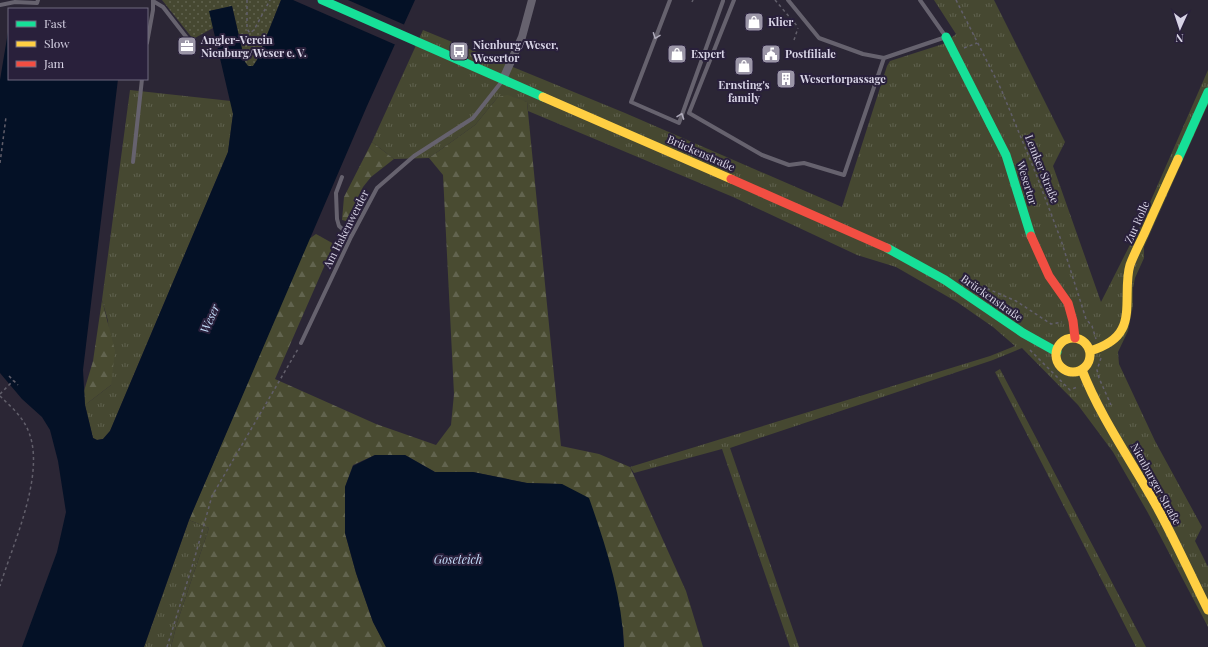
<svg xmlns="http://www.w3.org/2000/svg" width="1208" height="647" viewBox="0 0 1208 647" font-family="'Playfair Display',serif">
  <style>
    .grass { fill: url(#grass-tufts) }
    .forest { fill: url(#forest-firs) }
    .park { fill: url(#park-dots) }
    .water { fill: #041126 }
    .pier { fill: #2b2635 }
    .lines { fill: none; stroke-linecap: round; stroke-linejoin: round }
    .path { stroke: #625f6b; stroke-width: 1.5; stroke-dasharray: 3 3; stroke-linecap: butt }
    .lane { stroke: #66626e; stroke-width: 4 }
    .street { stroke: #66626e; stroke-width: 8 }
    .fast { stroke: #16e098; stroke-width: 9 }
    .slow { stroke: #ffcf43; stroke-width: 9 }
    .jam { stroke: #f24e42; stroke-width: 9 }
    .oneway { stroke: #afabbb }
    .labels { text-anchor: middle; stroke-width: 4; stroke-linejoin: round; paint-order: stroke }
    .poi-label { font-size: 11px; font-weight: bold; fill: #d7d3e5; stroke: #29203b; text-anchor: start }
    .street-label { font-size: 11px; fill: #d7d3e5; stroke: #29203b }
    .water-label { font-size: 12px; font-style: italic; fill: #c4ddfa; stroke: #29203b }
  </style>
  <defs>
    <pattern id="grass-tufts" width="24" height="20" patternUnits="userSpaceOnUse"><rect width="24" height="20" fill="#464831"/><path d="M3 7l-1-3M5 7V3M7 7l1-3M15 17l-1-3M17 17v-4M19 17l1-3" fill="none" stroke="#60624f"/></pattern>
    <pattern id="forest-firs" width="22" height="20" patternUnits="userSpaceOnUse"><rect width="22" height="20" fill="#494b31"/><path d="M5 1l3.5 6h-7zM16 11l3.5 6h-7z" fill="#62644f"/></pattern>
    <pattern id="park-dots" width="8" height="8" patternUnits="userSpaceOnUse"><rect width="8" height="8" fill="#464831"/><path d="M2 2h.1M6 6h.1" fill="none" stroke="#60624f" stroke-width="1.8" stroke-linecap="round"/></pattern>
  </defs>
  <rect width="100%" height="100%" fill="#2b2635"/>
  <path class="grass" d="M934 0H994L1065 142 1053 166 1101 302 1141 223 1208 70V104L1144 247V258L1135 278 1133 288V306L1128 331 1118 352 1119 364 1155 441 1202 527 1195 541 1208 567V627L1148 513 1113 452 1078 405 1022 348 993 360 730 448 799 647H790L722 449 634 473 630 467 990 356 1015 346 993 327 957 302 896 267 857 255 733 197 528 111 527 102 498 97 475 125 429 158 394 159 372 142 423 30 625 113 842 207 887 66 890 61 943 44 956 34Z
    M130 90 231 101 233 114 228 152 110 431 103 439 97 440 93 438 85 405 111 385 108 321 102 300Z
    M1000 369 1146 647H1136L995 372Z
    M189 520 209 528 177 623 171 647H144Z"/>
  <path class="forest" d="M507 95 527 102 561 446 599 454 630 467 686 591 703 647H624L623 628 562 484 527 483 473 472H435L405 455H375L353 465 345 487V533L356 573 373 622 386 647H171L177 623 209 528 189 520 309 239 316 234 334 244 275 379 376 424 436 445 451 425 454 394 443 175 429 158 475 125 498 97Z
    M372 142 394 159 371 177 363 187 346 221 342 220 344 197Z
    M102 300 115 351 111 385 85 405 84 391 93 361Z"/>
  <path class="park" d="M162 0H281L257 60 253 66H248L245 62 232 6 210 11 213 28 193 39Z"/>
  <path class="water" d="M281 0H415L367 106 189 520 144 647H22L57 552 66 512 58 461 50 430 42 417 22 399 0 373V80L9 26V79H118L83 370 85 405 93 438 97 440 103 439 110 431 228 152 233 114 209 11 232 6 245 62 248 66H253L257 60Z
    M375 455H405L435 472H473L527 483 562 484 589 498C606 546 622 596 624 647H386L373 622 356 573 345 533V487L353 466Z"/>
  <path class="pier" d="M293 0H348L405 25 396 45Z"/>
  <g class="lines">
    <path class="path" d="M247 0V29L250 33 254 30 270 0
      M775 0 798 27
      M956 0 1001 89 1036 174 1061 240 1086 319 1092 326 1096 339
      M692 2 693 0
      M794 40 798 28
      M964 48 977 43
      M0 163 6 117
      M965 279 1016 301 1051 324 1062 322
      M1030 350 1070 390 1077 387
      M1101 358 1097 370 1099 378 1111 405
      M9 376 18 385
      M0 394 13 381
      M0 396C9 405 20 414 26 426 49 468 13 543 0 586
      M167 647 194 560 212 496 298 349"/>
    <path class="lane" d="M670 0 631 102 679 123 723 1
      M734 0 689 113 762 155 789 165 804 163 844 175 884 58
      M788 0 819 38 863 54 884 58 946 37 920 0
      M153 1 163 7 187 38
      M0 5 15 2 37 3 38 0
      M147 43 153 10V0
      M133 162 142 79
      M342 177 336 193 337 219 339 226 351 237
      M301 343 351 237 377 188 414 156 473 118 503 80"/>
    <path class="street" d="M503 79 522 37 532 0"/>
    <path class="fast" d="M322 0 543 97
      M946 37 1006 155 1031 236
      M1178 159 1208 92
      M887 248 945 280 1023 333 1057 352"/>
    <path class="slow" d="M543 97 731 179
      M1056 355a17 17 0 1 1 34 0a17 17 0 1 1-34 0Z
      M1090 351C1103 347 1116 341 1122 329 1131 313 1124 284 1130 265 1134 254 1140 243 1145 232 1156 207 1167 183 1178 159
      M1082 370C1101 419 1133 463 1158 509 1176 542 1191 576 1208 610"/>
    <path class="jam" d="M731 179 887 248
      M1031 236 1049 276 1068 303 1073 321 1075 338"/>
  </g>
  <defs><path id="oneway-chevron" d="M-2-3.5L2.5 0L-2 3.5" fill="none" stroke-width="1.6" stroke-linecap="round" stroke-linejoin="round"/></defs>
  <g class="oneway">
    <use href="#oneway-chevron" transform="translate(656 36) rotate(111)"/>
    <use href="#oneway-chevron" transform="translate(681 116) rotate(-70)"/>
  </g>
  <defs>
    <symbol id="shop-square" viewBox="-11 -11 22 22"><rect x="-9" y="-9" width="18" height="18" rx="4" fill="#9b96a7" stroke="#29203b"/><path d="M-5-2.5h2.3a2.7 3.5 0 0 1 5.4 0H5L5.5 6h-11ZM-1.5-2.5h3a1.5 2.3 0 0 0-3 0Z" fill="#fff"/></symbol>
    <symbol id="office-square" viewBox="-11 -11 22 22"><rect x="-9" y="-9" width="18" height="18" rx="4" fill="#9b96a7" stroke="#29203b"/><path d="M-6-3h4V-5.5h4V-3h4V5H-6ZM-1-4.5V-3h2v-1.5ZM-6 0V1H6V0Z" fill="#fff"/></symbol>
    <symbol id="bus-square" viewBox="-11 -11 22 22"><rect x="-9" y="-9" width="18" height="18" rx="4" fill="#9b96a7" stroke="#29203b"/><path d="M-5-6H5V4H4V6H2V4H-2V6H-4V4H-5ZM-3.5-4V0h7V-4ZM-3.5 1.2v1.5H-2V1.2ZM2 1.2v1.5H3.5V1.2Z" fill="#fff"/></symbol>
    <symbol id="civic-square" viewBox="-11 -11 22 22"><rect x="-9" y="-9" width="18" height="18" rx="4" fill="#9b96a7" stroke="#29203b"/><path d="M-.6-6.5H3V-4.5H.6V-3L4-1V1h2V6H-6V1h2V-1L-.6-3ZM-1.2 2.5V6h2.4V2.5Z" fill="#fff"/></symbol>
    <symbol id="building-square" viewBox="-11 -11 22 22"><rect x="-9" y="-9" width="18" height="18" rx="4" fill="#9b96a7" stroke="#29203b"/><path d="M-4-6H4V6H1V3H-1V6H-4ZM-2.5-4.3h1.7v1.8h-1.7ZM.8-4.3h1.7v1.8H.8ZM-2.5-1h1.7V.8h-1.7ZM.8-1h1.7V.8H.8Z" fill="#fff"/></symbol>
  </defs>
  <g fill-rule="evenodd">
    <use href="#shop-square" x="743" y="11" width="22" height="22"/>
    <use href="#office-square" x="176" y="35" width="22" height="22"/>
    <use href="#bus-square" x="448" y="40" width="22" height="22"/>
    <use href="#shop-square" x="666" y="43" width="22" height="22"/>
    <use href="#civic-square" x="760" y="43" width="22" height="22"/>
    <use href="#shop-square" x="733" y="55" width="22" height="22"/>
    <use href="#building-square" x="775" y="68" width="22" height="22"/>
  </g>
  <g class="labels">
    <g class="poi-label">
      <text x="768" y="26">Klier</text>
      <text x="201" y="44">Angler-Verein<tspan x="201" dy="13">Nienburg/Weser e. V.</tspan></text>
      <text x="473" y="49">Nienburg/Weser,<tspan x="473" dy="13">Wesertor</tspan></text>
      <text x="691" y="58">Expert</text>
      <text x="785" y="58">Postfiliale</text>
      <text x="800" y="83">Wesertorpassage</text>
      <text x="744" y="89" text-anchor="middle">Ernsting's<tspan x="744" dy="13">family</tspan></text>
    </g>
    <g class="street-label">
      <text transform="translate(701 153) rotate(24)" y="4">Brückenstraße</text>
      <text transform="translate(1042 169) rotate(68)" y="4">Lemker Straße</text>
      <text transform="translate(1027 183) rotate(73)" y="4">Wesertor</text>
      <text transform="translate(1137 222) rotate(-66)" y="4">Zur Rolle</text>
      <text transform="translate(346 229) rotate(-63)" y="4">Am Hakenwerder</text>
      <text transform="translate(992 298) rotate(35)" y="4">Brückenstraße</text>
      <text transform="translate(1156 484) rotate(61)" y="4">Nienburger Straße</text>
    </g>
    <g class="water-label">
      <text transform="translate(210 319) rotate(-66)" y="4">Weser</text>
      <text x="458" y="564">Goseteich</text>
    </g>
  </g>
  <rect x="8" y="8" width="140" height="72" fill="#29203b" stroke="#6f687f"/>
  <rect x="16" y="21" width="20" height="6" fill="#16e098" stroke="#6f687f"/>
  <text x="44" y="28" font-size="12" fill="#d7d3e5">Fast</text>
  <rect x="16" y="41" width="20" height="6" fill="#ffcf43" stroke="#6f687f"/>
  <text x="44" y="48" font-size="12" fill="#d7d3e5">Slow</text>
  <rect x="16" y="61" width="20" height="6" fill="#f24e42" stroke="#6f687f"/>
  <text x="44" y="68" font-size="12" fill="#d7d3e5">Jam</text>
  <g transform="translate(1180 28) rotate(183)" stroke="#29203b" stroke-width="3" paint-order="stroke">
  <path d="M0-3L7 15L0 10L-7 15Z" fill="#d7d3e5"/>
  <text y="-6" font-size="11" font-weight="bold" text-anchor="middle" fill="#d7d3e5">N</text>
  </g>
</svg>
